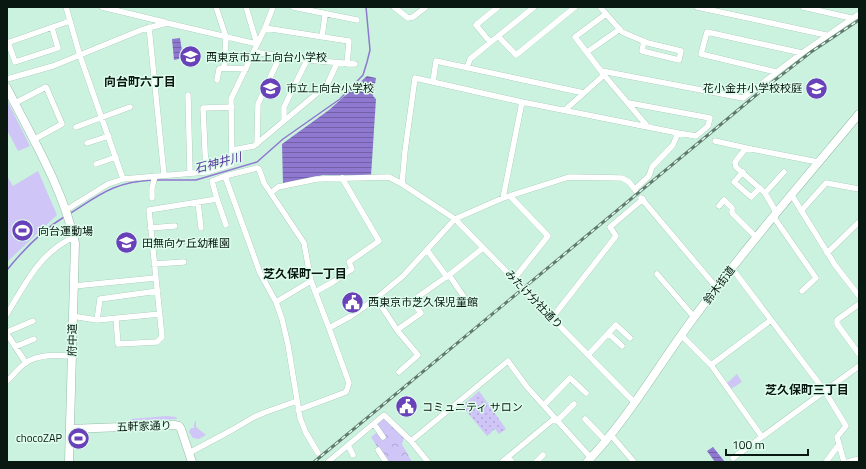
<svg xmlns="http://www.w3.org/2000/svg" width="866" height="469" viewBox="0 0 866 469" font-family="'Titillium Web','Noto Sans JP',sans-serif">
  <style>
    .green { fill: #cfc5f6 }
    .forest { fill: url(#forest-crowns) }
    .park { fill: url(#park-dots) }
    .water { fill: url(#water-rules) }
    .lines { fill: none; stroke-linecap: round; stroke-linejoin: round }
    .stream { stroke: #8f78cf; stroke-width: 1.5 }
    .street-casing { stroke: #98bdab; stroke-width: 6 }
    .secondary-casing { stroke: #98bdab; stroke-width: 9 }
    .street { stroke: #fff; stroke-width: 5.5 }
    .secondary { stroke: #fff; stroke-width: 8 }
    .rail-casing { stroke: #617a6e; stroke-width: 3 }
    .rail { stroke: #defded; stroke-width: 1.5; stroke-dasharray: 4.5; stroke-linecap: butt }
    .labels { text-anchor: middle; stroke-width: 3; stroke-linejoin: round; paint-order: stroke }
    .poi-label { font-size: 11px; fill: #091811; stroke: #defded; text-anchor: start }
    .street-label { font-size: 11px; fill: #091811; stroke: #defded }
    .neighbourhood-label { font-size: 12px; font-weight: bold; fill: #091811; stroke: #defded }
    .water-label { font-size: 12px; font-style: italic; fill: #58369c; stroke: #defded }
  </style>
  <defs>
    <pattern id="forest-crowns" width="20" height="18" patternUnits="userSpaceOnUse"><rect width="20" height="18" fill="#cfc5f6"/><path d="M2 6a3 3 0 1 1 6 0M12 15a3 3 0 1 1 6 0" fill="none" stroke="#b0a8d2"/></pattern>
    <pattern id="park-dots" width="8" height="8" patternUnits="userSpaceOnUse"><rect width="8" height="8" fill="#cfc5f6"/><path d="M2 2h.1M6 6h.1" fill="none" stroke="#b0a8d2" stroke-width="1.8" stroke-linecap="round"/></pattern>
    <pattern id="water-rules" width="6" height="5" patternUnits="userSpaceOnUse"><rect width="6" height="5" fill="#8f78cf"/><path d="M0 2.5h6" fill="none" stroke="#7361a7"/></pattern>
  </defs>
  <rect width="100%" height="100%" fill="#cbf2de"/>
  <path class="green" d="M7 100 30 146 18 151 7 130Z
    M38 171 57 215 7 262V176L13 186Z
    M737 374 742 382 731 389 727 383Z
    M167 416 176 417 177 419 129 421 131 419Z
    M196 420V427L206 435 199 439 193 438 189 432 191 428H194V424Z"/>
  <path class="forest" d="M384 417 404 438 402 444 412 462H387L371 437 380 430 375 424Z"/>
  <path class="park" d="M479 391 506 429 499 434 495 429 487 436 462 406Z"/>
  <path class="water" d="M180 38 183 58 174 60 172 39Z
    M367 76 376 78 373 96 376 99 371 176 323 175 283 184 282 144 329 110Z
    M713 447 725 462H715L707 451Z"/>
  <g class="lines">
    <path class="stream" d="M157 180H196L257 162 283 139 340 99 363 75 367 62 370 50 366 7
      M69 214C101 194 114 182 153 180
      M7 270C24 249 41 231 64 217"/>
    <defs>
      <path id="street" d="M66 7 80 56 123 179
        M102 7 164 22
        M216 7 226 37 224 68 246 69
        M246 7 257 44
        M293 7 357 20
        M394 7 408 18 413 17 426 7
        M600 7 622 32 648 43 681 51 679 60 642 51 644 41
        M697 7 826 35
        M803 7 851 18
        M606 14 575 37 604 75 648 127
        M149 27 164 175
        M265 28 349 41 347 64
        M498 36 516 55 575 7
        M322 37 325 15
        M8 42 15 62 58 48 52 28
        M490 42 476 25 498 7
        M7 43 70 21
        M254 52 307 60 355 64
        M587 52 620 29
        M467 68 470 59 534 7
        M602 71 743 98 802 53 859 14
        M776 72 701 54 707 32 802 53
        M7 79 53 66 141 30 167 23 257 44
        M217 80 219 69 224 68
        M433 82 436 61 584 93
        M188 95 190 173
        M15 103 46 87 62 124 33 140
        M629 103 710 118 708 126 696 136 678 133
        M565 110 604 75
        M284 120V107L307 60
        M76 127 130 107
        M715 141 746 148 735 162 736 167 765 193 776 212
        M87 143 109 136
        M257 144 258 104 280 56
        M746 148 818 162
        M232 150 254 146 327 85 337 63
        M96 164 116 157
        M206 172 203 108 232 107
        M743 172 734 182 751 197 760 188
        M225 176 260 273 276 302 282 319 288 345 300 418 306 433 318 453
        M402 184 405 151 415 78 522 102 678 133 673 145 652 167 649 176 635 189
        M271 193 278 187 317 179 389 177 402 184 455 219 634 402
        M765 193 784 172
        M791 194 835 265 859 296
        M510 196 548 236 514 279
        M152 198V188L155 176
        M503 198 522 102
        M641 198 716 287
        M198 202 201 228
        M719 206 724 200 732 208V213L756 237
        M66 210 108 184 123 179 206 172 232 164 231 99 265 28 273 7
        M801 211 826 183 859 189
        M773 216 816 278 802 291
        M226 225 217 199 212 181 225 176 257 168 259 169 264 183 304 243 311 281 329 328 349 383 346 392 298 410
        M150 228 175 226
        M152 245 182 242
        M427 250 447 277
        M827 253 859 222
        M154 264 184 262
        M731 267 824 390 846 426 837 437 844 462
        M657 274 694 317
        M449 275 466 300
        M74 286 155 278
        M315 292 333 282 352 269 349 262 379 241 342 178
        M376 298 397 330 418 355 399 372
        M276 302 311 281
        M859 304 837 320V324L859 354
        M7 314C26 283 39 253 74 237
        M72 316 97 320 160 314
        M552 318 616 236 610 227 643 199
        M116 319 118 344 157 342 162 337 149 210 217 199
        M97 320 100 299 158 291
        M329 328 351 316 374 300 403 276 455 219 503 198 569 177 622 178 629 182 636 191
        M397 330 421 313 412 301 449 275 483 248
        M7 332 33 321
        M608 333 622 346
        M7 334 26 363
        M681 335 711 365 762 437
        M15 347 34 339
        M588 355 616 325 630 338
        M711 365 771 320
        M7 381C13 375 19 368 25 363 39 354 56 355 71 356
        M544 405 570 378 586 393
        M585 419 606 441
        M557 421 574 404
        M374 424 383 437
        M611 435 634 462
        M411 441 428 462
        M348 445 353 455
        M378 450 386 462
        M189 453 232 430 254 417 266 412 297 401
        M508 457 512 462
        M733 458 859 366
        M328 462 384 415 411 441 508 361 527 387 591 458
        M502 462 555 418
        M536 462 543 455
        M826 462 837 447 840 446
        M848 462 859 459"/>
      <path id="secondary" d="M7 88C32 138 63 188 75 243L69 462
        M70 429 174 425 179 426 181 429 192 462
        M587 462C629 418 659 364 695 316 747 246 803 181 859 114"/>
    </defs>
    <use href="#street" class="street-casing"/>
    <use href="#secondary" class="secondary-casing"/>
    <use href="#street" class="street"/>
    <use href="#secondary" class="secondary"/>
    <defs>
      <path id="rail" d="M314 462 761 91 811 52 859 20"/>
    </defs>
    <use href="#rail" class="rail-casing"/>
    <use href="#rail" class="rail"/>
  </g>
  <defs>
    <symbol id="school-disc" viewBox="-11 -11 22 22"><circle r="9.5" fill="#6941b9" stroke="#defded"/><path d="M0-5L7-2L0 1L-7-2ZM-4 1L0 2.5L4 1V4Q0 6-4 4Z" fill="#fff"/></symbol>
    <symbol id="stadium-disc" viewBox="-11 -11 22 22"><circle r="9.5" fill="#6941b9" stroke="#defded"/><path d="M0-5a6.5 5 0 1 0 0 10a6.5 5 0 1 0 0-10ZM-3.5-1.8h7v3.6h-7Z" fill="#fff"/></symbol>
    <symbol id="civic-disc" viewBox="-11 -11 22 22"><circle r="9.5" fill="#6941b9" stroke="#defded"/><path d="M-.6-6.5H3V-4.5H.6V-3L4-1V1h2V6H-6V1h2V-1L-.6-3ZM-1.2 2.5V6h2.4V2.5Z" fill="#fff"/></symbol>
  </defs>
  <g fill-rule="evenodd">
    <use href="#school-disc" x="178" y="44" width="25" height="25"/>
    <use href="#school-disc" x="258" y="76" width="25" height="25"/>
    <use href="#school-disc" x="804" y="76" width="25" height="25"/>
    <use href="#stadium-disc" x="10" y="218" width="25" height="25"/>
    <use href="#school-disc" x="114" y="230" width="25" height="25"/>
    <use href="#civic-disc" x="340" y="290" width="25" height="25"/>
    <use href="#civic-disc" x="394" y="394" width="25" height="25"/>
    <use href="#stadium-disc" x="66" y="426" width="25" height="25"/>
  </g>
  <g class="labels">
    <g class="poi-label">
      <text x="206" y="61">西東京市立上向台小学校</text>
      <text x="286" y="92">市立上向台小学校</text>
      <text x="802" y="92" text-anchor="end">花小金井小学校校庭</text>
      <text x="38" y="235">向台運動場</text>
      <text x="142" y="247">田無向ケ丘幼稚園</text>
      <text x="368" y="306">西東京市芝久保児童館</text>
      <text x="422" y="411">コミュニティ サロン</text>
      <text x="62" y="442" text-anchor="end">chocoZAP</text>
    </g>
    <g class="street-label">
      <text transform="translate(719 285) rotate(-53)" y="4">鈴木街道</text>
      <text transform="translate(534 299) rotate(46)" y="4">みたけ分社通り</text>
      <text transform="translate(72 340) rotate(-89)" y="4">府中道</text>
      <text transform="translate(144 426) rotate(-2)" y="4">五軒家通り</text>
    </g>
    <g class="neighbourhood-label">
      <text x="140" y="86">向台町六丁目</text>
      <text x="305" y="278">芝久保町一丁目</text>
      <text x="807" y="394">芝久保町三丁目</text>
    </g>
    <g class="water-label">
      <text transform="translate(218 163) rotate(-15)" y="4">石神井川</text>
    </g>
  </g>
  <rect width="866" height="469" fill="none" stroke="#091811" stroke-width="16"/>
  <path d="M726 449v6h82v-6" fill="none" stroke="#091811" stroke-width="2"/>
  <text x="732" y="449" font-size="12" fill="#091811" stroke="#defded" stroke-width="3" paint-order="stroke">100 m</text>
</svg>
